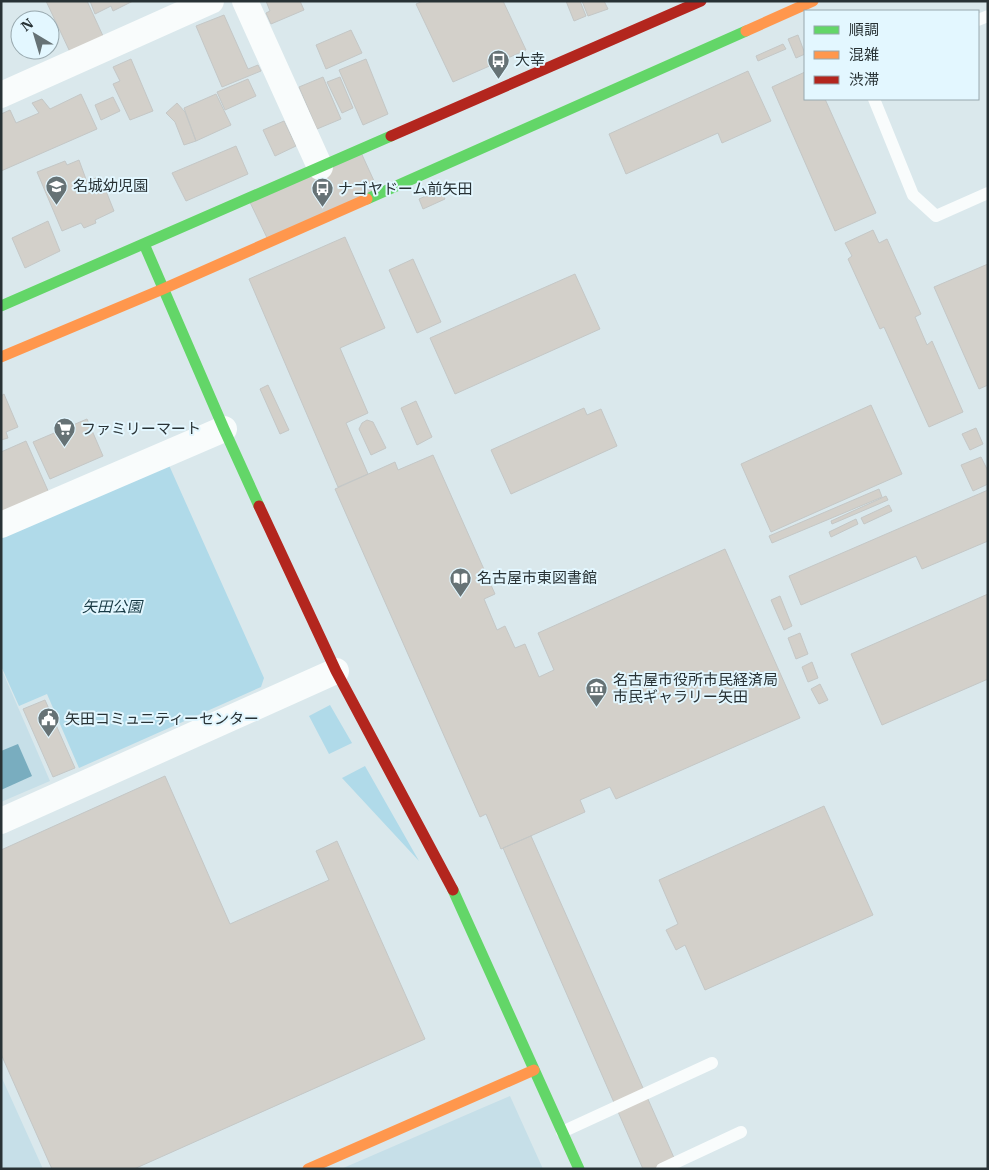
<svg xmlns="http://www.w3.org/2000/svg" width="989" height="1170" viewBox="0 0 989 1170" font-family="'IBM Plex Serif','Noto Sans JP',serif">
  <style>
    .built { fill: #c6dfe8 }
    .green { fill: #b0dae9 }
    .water { fill: #79adbf }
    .building { fill: #d3d0ca; stroke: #c4c7c6 }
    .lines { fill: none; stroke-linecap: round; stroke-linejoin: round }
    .lane { stroke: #f9fcfc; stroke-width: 12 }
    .street { stroke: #f9fcfc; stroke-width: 26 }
    .fast { stroke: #63d668; stroke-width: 11 }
    .slow { stroke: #ff974d; stroke-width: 11 }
    .jam { stroke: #b3261e; stroke-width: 11 }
    .labels { text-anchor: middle; stroke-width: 4; stroke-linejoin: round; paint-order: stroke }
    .poi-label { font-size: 15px; fill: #283235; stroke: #e3f7ff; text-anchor: start }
    .park-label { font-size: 15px; font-style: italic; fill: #173944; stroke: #e3f7ff }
  </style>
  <rect width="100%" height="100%" fill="#dae8ec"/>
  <path class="built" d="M1 668 50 781 1 802Z
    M1 1076 43 1169H1Z
    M510 1096 543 1169H341L482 1108Z"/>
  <path class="green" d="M168 463 264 678 261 687 79 768 47 694 19 706 1 666V535Z
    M330 705 352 743 329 754 309 716Z
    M365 766 419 861 342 778Z"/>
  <path class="water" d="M18 744 32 776 1 790V751Z"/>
  <path class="building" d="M46 1H87L103 36 70 52Z
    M90 1H133L113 11 111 6 95 14Z
    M266 1H300L304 10 271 24 266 13 270 11Z
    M423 1H503L526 50 453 82 416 4Z
    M566 1H580L586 16 574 21Z
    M582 1H604L608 9 588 16Z
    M224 15 248 69 258 65 261 71 222 87 196 26Z
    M351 30 362 53 326 69 316 45Z
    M798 35 805 54 796 58 788 39Z
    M783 44 786 49 758 61 756 56Z
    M131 59 153 111 130 120 113 84 120 81 113 67Z
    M366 59 388 114 363 125 339 70Z
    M748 71 771 121 722 143 718 133 626 174 609 134Z
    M805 72V99H825L876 213 835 231 772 87Z
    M323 77 341 119 317 129 299 87Z
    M340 77 353 108 342 113 327 82Z
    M248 79 256 96 225 110 217 92Z
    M81 94 97 129 1 171V114L10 110 16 123 39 113 32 103 42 99 50 109Z
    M216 94 231 125 196 141 184 108Z
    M113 97 120 111 101 120 95 105Z
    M177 103 185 112 196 141 184 145 175 122 166 113Z
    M284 121 296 146 275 156 263 130Z
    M236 146 248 174 186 201 172 173Z
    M358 146 380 194 270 244 247 196Z
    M79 160 87 182 100 176 114 211 95 220 96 223 84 228 81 223 62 231 37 172 65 161 67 165Z
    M440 190 445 199 423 209 419 199Z
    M48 221 60 251 25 268 12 238Z
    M873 230 879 243 887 239 921 314 915 317 927 345 932 341 963 412 929 427 884 327 880 329 848 259 852 256 845 243Z
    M345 237 385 328 340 348 368 413 346 423 368 474 338 487 249 279Z
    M413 259 441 322 417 333 389 270Z
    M988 264V385L979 389 934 287Z
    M575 274 600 329 455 394 430 338Z
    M268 385 289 430 280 434 260 389Z
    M4 394 18 427 6 432 8 438 1 440V396Z
    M416 401 432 437 417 445 401 408Z
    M871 405 902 474 771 532 741 464Z
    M584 408 587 415 601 409 617 446 511 494 491 450Z
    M87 419 103 456 50 479 33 442Z
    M367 420 373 422 386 448 371 455 359 429 362 423Z
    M976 428 983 444 970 450 962 434Z
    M26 441 49 493 1 514V452Z
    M433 455 495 594 484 599 497 630 505 626 515 648 525 644 539 677 554 670 538 633 725 549 800 718 616 799 610 787 580 800 585 812 501 849 486 814 480 817 335 489 395 462 398 470Z
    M981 457 988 471V484L973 491 961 465Z
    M879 489 882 497 772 543 769 536Z
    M988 490V541L922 569 916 556 801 605 789 576Z
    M886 496 888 500 832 524 831 521Z
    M889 505 892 511 864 524 861 518Z
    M856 519 858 524 831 537 829 532Z
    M988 594V679L882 725 851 654Z
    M780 596 792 626 784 630 771 600Z
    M800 633 808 654 796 659 788 638Z
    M812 662 818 678 808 682 802 667Z
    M820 684 828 700 819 704 811 689Z
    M45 700 75 768 53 777 23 709Z
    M165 776 230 924 329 880 316 851 337 841 425 1039 134 1169H52L1 1054V850Z
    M824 806 873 915 705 990 685 945 676 950 666 930 678 924 659 880Z
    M531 836 679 1169H643L503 848Z"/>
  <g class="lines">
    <path class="lane" d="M978 20 988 16
      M874 99 913 195 936 216 988 193
      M562 1132 712 1063
      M662 1169 741 1132"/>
    <path class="street" d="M245 1 320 167
      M1 95 211 1
      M1 525 224 429
      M1 821 336 671"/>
    <path class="fast" d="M367 199 746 31
      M144 244 224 429 259 506
      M1 306 391 136
      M453 890 579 1169"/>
    <path class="slow" d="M746 31 813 1
      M1 357 163 289 367 199
      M308 1169 534 1070"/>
    <path class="jam" d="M391 136 701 1
      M259 506 336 671 453 890"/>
  </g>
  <defs>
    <symbol id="bus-pin" viewBox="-11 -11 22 30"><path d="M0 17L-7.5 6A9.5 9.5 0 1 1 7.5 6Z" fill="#667275" stroke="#e3f7ff"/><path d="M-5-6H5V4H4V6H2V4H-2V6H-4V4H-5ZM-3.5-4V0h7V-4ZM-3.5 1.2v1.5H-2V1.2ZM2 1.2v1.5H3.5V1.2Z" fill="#fff"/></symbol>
    <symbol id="school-pin" viewBox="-11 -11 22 30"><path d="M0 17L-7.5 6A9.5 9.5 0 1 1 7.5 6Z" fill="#667275" stroke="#e3f7ff"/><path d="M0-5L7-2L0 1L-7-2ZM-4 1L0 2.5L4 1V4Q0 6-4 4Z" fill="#fff"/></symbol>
    <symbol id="supermarket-pin" viewBox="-11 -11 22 30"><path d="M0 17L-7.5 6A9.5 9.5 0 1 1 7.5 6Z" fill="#667275" stroke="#e3f7ff"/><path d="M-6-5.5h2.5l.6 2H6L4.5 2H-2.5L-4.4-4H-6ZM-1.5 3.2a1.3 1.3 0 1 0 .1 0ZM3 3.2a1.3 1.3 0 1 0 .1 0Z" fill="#fff"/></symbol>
    <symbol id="library-pin" viewBox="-11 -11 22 30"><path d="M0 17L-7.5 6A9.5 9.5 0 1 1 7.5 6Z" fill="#667275" stroke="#e3f7ff"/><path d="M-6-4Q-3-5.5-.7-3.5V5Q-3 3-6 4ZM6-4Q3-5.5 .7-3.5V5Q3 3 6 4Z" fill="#fff"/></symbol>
    <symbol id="museum-pin" viewBox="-11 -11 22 30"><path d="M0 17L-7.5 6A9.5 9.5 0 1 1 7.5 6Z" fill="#667275" stroke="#e3f7ff"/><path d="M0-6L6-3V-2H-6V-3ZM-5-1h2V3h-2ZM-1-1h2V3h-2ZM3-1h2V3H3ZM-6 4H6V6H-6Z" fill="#fff"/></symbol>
    <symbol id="civic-pin" viewBox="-11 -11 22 30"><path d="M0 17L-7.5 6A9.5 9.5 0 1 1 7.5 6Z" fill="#667275" stroke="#e3f7ff"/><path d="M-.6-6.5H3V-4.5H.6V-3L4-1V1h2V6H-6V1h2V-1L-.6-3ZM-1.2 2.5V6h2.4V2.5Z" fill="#fff"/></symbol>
  </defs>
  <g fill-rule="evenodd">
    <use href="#bus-pin" x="486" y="48" width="25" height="34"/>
    <use href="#school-pin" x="44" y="174" width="25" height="34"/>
    <use href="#bus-pin" x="310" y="176" width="25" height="34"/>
    <use href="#supermarket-pin" x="52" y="416" width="25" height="34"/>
    <use href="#library-pin" x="448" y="566" width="25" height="34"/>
    <use href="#museum-pin" x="584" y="676" width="25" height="34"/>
    <use href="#civic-pin" x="36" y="706" width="25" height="34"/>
  </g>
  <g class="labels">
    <g class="poi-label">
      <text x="515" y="65">大幸</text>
      <text x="73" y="191">名城幼児園</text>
      <text x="338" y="194">ナゴヤドーム前矢田</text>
      <text x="81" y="434">ファミリーマート</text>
      <text x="477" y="583">名古屋市東図書館</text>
      <text x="613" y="685">名古屋市役所市民経済局<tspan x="613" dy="17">市民ギャラリー矢田</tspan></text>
      <text x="65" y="724">矢田コミュニティーセンター</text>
    </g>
    <g class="park-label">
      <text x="112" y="612">矢田公園</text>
    </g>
  </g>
  <rect width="989" height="1170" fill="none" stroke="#283235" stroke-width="5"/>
  <rect x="804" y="10" width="175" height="90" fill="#e3f7ff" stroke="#98a8ae"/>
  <rect x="814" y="26" width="25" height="8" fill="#63d668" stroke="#98a8ae"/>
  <text x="849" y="35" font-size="15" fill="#283235">順調</text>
  <rect x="814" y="51" width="25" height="8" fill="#ff974d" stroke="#98a8ae"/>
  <text x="849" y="60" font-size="15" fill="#283235">混雑</text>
  <rect x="814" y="76" width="25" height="8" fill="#b3261e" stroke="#98a8ae"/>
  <text x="849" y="85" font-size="15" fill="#283235">渋滞</text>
  <g transform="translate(35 35) rotate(322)"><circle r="24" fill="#e3f7ff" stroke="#98a8ae"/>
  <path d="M0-4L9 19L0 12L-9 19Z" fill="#667275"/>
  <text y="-8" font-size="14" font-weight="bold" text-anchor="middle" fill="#283235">N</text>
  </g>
</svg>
